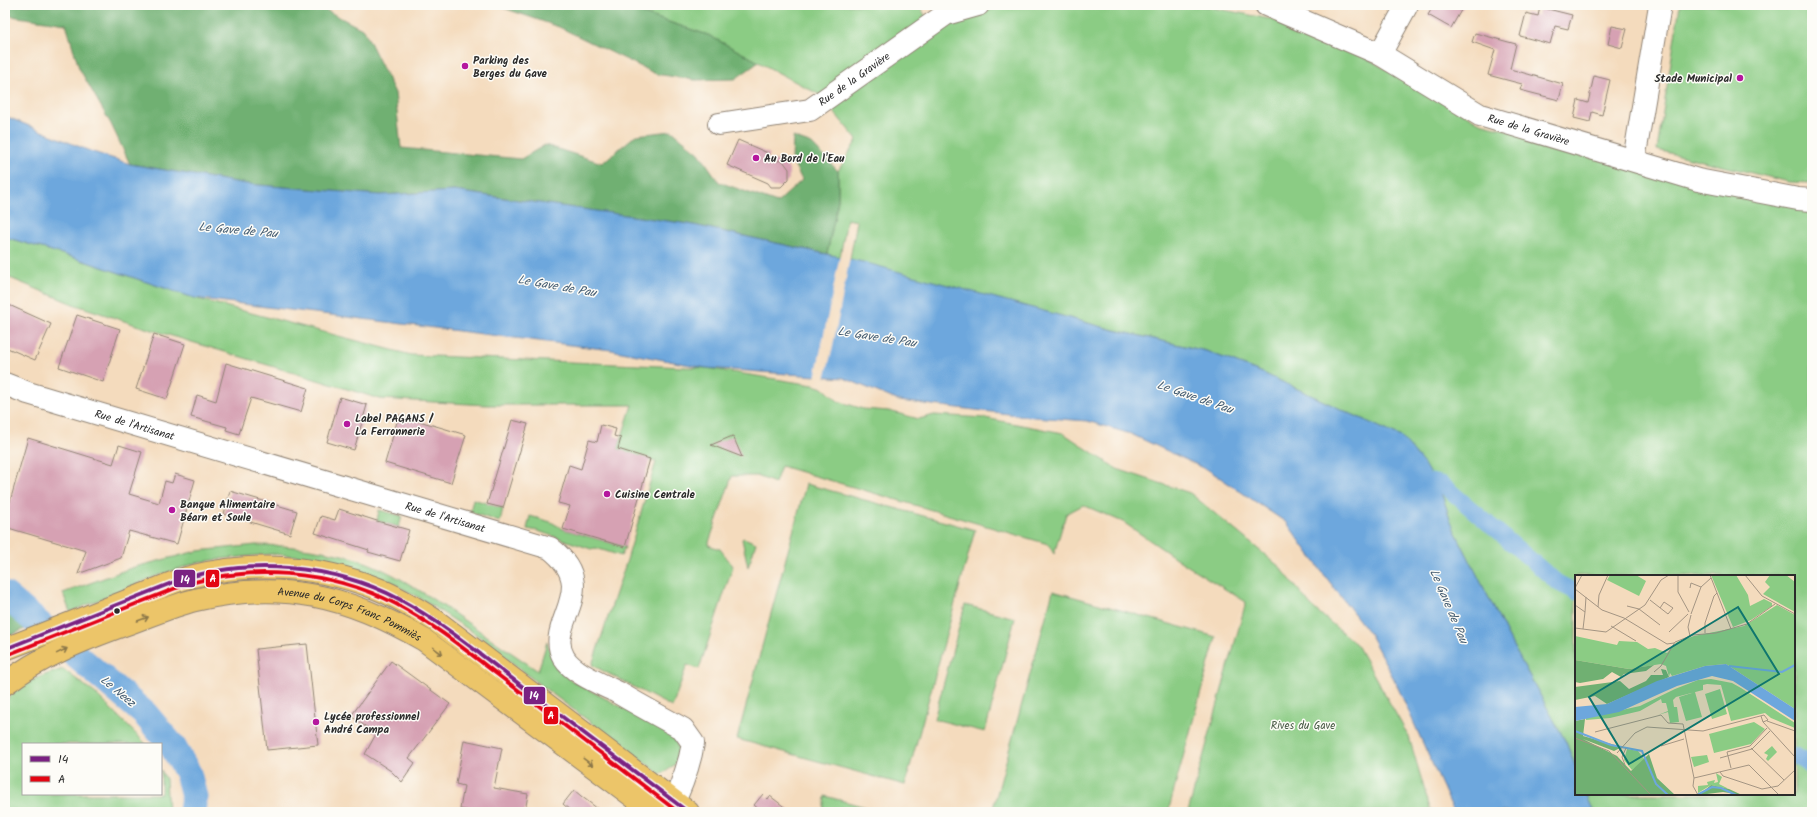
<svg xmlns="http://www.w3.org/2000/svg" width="1817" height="817" viewBox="0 0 1817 817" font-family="Kalam,sans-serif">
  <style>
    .green { fill: #8bcc84; stroke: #5b7c58 }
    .forest { fill: #70b072; stroke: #4e6e4e }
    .water { fill: #6da7dd; stroke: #4c6984 }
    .pier { fill: #f4dbbd }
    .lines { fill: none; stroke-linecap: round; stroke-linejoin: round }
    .canal { stroke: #6da7dd; stroke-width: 16 }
    .river { stroke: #6da7dd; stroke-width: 27 }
    .building { fill: #d6a1b3 }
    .minor-casing { stroke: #908374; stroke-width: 24 }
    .major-casing { stroke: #908374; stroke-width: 24 }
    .minor { stroke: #fff; stroke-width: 22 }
    .major { stroke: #ecc569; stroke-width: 22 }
    .bus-1-casing { stroke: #fdfcf7; stroke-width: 7 }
    .bus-2-casing { stroke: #fdfcf7; stroke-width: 7 }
    .bus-1 { stroke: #7a2182; stroke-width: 4 }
    .bus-2 { stroke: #e30613; stroke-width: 4 }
    .oneway { stroke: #8c784a }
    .poi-dot { fill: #b5179e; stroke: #fdfcf7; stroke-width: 1.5 }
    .bus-dot { fill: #2b2b2b; stroke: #fdfcf7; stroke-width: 1.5 }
    .labels { text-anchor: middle; stroke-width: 3; stroke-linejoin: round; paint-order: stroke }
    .poi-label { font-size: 11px; font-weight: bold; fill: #2b2b2b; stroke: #fdfcf7; text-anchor: start }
    .street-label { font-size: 11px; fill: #2b2b2b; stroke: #fdfcf7 }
    .park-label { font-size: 11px; fill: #485b46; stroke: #fdfcf7 }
    .water-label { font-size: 12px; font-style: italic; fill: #455d72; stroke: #fdfcf7 }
    .inset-river { fill: none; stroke: #6da7dd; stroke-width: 2 }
    .inset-road { fill: none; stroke: #a49583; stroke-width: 1 }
    .view { fill: #0f766e; fill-opacity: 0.15; stroke: #0f766e; stroke-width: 2 }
    .inset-edge { fill: none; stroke: #2b2b2b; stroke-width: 2 }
    .line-badge { stroke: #fdfcf7; stroke-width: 1.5 }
    .badge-label { font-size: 11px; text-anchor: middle; font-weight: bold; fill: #fff }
  </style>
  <rect width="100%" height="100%" fill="#fdfcf7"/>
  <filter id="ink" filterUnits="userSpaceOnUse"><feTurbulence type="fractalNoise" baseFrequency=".025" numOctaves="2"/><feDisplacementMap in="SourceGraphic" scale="8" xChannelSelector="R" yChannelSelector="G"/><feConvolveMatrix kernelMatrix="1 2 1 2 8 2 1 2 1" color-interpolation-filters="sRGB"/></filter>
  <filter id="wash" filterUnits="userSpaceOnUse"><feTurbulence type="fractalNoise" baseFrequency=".012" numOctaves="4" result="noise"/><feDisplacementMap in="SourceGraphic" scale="16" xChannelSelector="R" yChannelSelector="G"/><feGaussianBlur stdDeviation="0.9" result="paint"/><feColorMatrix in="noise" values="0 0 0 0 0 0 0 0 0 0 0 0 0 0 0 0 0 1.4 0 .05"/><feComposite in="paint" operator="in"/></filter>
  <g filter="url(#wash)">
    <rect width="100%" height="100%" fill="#f4dbbd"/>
    <path class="green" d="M617 5H919L934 31 976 14 1006 5H1199L1270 19 1361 55 1480 123 1812 207V812H1594L1586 794H1794V576H1576V768L1566 742 1513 646 1453 527 1442 495 1401 437 1263 373 1206 351 1110 329 850 259 857 221 847 219 840 257 827 254 838 200V171L857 140 820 95 708 35Z
      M1680 5H1812V183L1789 182 1657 150Z
      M5 237 72 257 194 298 411 355 706 368 813 385 823 388 838 401 863 409 889 411 919 419 934 415 985 418 1063 433 1117 469 1190 493 1281 568 1311 606 1357 645 1409 737 1431 812H1188L1246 602 1183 563 1123 522 1083 505 1066 514 1054 554 1048 544 781 466 775 483 757 476H732L708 545 720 549 733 566 699 669 687 665 672 707 592 665 627 560 656 462 618 449 632 405H487L380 399 139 326 73 304 10 278 5 276Z
      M806 484 975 530 905 785 737 739Z
      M473 499 503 508 500 522 470 512Z
      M379 510 402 516 399 527 377 521Z
      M530 516 551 522 563 529 625 547 621 556 596 548 591 549 538 531 527 529Z
      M744 538 756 543 748 567 742 539Z
      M256 545C286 545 317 549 346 556 386 566 422 592 455 614 483 633 510 652 538 671L547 642C552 658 556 669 569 679L668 732C684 748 683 765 660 774L535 681 480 637 423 600 396 585 349 567 299 556 272 554 220 559 196 563 154 577 70 612 63 593 131 568 197 551Z
      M1053 591 1216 637 1168 812H992Z
      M965 605 1015 618 985 732 934 719Z
      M63 669 96 694 146 744H23V794H161V770L166 779 168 812H5V702C21 681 39 677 63 669Z
      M825 796 884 812H823Z"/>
    <path class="forest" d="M5 5H316L364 30 395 93 401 148 521 159 545 145 602 163 636 135 672 131 699 153 719 182 777 203 802 180 792 160 793 137 812 144 838 171V200L827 254 689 224 454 191 380 195 247 184 130 164 111 124 79 68 66 24 11 16 5 9Z
      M495 5H617L708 35 759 62 735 79 695 80 656 74 559 27Z
      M5 607 29 627 5 638Z"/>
    <path class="water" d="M5 116 90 151 130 164 247 184 380 195 454 191 689 224 863 262 1110 329 1206 351 1263 373 1401 437 1424 464 1442 495 1453 527 1513 646 1566 742 1576 768V794H1586L1594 812H1454L1394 679 1369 633 1322 572 1287 523 1210 471 1131 434 1087 421 1034 417 899 401 844 378 706 368 611 350 194 298 72 257 5 237Z"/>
    <path class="pier" d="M840 255 850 257 833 346 825 379 815 378Z"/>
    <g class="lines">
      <path class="canal" d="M1415 478 1442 484 1558 583 1576 592
        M1794 755 1805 761 1812 767"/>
      <path class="river" d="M5 595 145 714 173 747 188 773 194 797 192 812"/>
    </g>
    <g id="blocks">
      <path class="building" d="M1434 5H1464L1451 28 1428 15Z
        M1540 7 1572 15 1568 29 1555 26 1550 44 1520 36 1526 13 1538 16Z
        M1612 26 1627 29 1622 48 1608 44Z
        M1475 33 1516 44 1510 69 1563 84 1559 100 1520 90 1522 84 1488 75 1495 50 1472 42Z
        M1594 76 1610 80 1602 115 1592 112 1590 122 1574 118 1578 100 1588 103Z
        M738 140 770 154 767 160 783 161 789 169V179L781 187H771L768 183 727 165Z
        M9 305 51 324 35 360 5 347V314Z
        M77 315 120 329 103 382 59 367Z
        M154 334 185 344 167 399 136 389Z
        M226 363 308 388 301 412 251 398 239 434 226 430 227 427 191 417 197 395 216 401Z
        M340 397 367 405 354 450 327 442Z
        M399 415 466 435 451 483 385 463Z
        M512 420 528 424 503 508 487 504Z
        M601 425 616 429 614 436 621 438 618 449 650 459 625 547 563 529 570 506 558 503 569 465 581 469 589 440 597 442Z
        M733 436 742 457 711 445 730 437Z
        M28 438 113 464 119 445 142 452 129 494 159 503 165 481 172 483 175 474 195 480 177 544 129 531 121 558 78 574 86 551 5 527V519Z
        M230 491 297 511 290 534 224 514Z
        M339 509 377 521 409 530 400 561 368 552 369 550 315 533 321 516 335 520Z
        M307 644 318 745 267 750 256 649Z
        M391 661 450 704 409 758 415 763 402 782 391 771 365 754 376 734 351 716Z
        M464 740 502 748 494 788 528 794 525 812H474L460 809 464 786 456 784Z
        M574 790 581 796 602 812H572L563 804Z
        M763 794 768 799 770 796 791 812H758L760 810 754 805Z"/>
    </g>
  </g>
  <g filter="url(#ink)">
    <use href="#blocks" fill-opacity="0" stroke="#908374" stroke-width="1"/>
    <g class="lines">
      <defs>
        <g id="minor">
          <path id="s1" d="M1266 5 1380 54 1480 115 1698 180 1798 199 1812 200"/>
          <path d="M1380 54 1407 5"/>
          <path id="s2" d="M719 124 810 110 946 14 978 5"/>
          <path d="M1634 160 1660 5"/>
          <path id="s3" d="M5 384 28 393 550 548C604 590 543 623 564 658 573 673 601 684 617 692 639 705 661 717 683 729L693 743C689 768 680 790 669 812"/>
        </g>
        <g id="major">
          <path d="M5 649C50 632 95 613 140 596 158 589 176 580 194 576 254 561 321 566 378 589 398 597 417 609 436 621L688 812"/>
          <path id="s4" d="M5 684C39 657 83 640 124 625 147 617 171 606 195 600 282 579 349 596 424 640L654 812"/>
        </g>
      </defs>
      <use href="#minor" class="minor-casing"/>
      <use href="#major" class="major-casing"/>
      <use href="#minor" class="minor"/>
      <use href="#major" class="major"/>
      <defs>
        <path id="bus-1" d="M5 649 174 582C245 557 333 564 399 599 445 624 486 659 527 690 581 731 634 771 688 812"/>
        <path id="bus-2" d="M7 655 176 588C245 563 331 570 396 604 441 628 481 663 522 693 574 733 626 772 678 812"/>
      </defs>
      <use href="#bus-1" class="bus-1-casing"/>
      <use href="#bus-2" class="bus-2-casing"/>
      <use href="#bus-1" class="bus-1"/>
      <use href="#bus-2" class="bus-2"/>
    </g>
    <defs><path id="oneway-shaft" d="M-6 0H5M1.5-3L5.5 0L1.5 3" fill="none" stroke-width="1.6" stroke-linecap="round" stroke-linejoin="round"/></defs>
    <g class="oneway">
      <use href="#oneway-shaft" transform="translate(143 619) rotate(-20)"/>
      <use href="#oneway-shaft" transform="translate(62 651) rotate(-26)"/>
      <use href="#oneway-shaft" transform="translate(438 651) rotate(37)"/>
      <use href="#oneway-shaft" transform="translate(588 762) rotate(37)"/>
    </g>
  </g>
  <g class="poi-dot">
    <circle cx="465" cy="66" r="4"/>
    <circle cx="1740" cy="78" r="4"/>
    <circle cx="756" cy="158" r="4"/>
    <circle cx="347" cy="424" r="4"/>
    <circle cx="607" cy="494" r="4"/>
    <circle cx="172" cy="510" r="4"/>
    <circle cx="316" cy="722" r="4"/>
  </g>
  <circle class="bus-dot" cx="117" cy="611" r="3.5"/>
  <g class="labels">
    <g class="poi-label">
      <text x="473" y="64">Parking des<tspan x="473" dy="13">Berges du Gave</tspan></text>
      <text x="1732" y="82" text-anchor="end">Stade Municipal</text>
      <text x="764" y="162">Au Bord de l'Eau</text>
      <text x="355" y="422">Label PAGANS /<tspan x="355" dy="13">La Ferronnerie</tspan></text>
      <text x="615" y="498">Cuisine Centrale</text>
      <text x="180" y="508">Banque Alimentaire<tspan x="180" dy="13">Béarn et Soule</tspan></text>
      <text x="324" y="720">Lycée professionnel<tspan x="324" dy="13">André Campa</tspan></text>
    </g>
    <g class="street-label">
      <text dy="4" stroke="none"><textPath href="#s2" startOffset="146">Rue de la Gravière</textPath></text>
      <text dy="4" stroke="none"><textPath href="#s1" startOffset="292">Rue de la Gravière</textPath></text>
      <text dy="4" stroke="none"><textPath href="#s3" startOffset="136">Rue de l'Artisanat</textPath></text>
      <text dy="4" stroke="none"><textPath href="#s3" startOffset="460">Rue de l'Artisanat</textPath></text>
      <text dy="4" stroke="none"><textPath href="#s4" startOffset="368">Avenue du Corps Franc Pommiès</textPath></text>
    </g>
    <g class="park-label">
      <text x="1303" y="729">Rives du Gave</text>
    </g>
    <g class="water-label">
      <text transform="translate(238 230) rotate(5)" y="4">Le Gave de Pau</text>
      <text transform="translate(557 286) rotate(10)" y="4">Le Gave de Pau</text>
      <text transform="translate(877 337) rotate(9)" y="4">Le Gave de Pau</text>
      <text transform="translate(1195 397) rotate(19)" y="4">Le Gave de Pau</text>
      <text transform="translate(1449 606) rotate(67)" y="4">Le Gave de Pau</text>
      <text transform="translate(118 691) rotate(40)" y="4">Le Neez</text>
    </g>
  </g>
  <g transform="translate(1575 575)">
    <rect width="220" height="220" fill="#f4dbbd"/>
    <path d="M35 0H61L71 6 64 21 32 5ZM136 0H161L173 20 175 31 189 24 197 28V31L176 45 158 52ZM195 0H211L220 7V37L188 19 195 12 190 7ZM202 30 220 40V134L151 89 130 91 97 101 95 98 94 102 91 91 86 89 54 94 0 85V61L42 70 44 66 62 67 73 74 80 73 92 78 102 67 119 61 169 51ZM136 104 157 108 166 113 220 148V153L196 143 190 138 156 146 146 110 132 109 128 110V115L101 122 98 125 99 132H102L104 147 95 148 93 137 83 140 93 136 91 128H87L86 124 65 136 35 143 11 145V143L65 131 100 114 123 105ZM145 114 152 139 137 144 130 119ZM120 117 127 142 111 146 104 122ZM179 147 190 154 176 169 139 178 134 159ZM197 171 202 177 193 186 191 184 193 180 189 178ZM52 174 63 176 70 185 57 195 49 185ZM132 180 134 187 119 192 116 182ZM141 198 147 202 144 209 154 214 136 210 123 218V211L133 210 132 207 140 205 139 208 143 207Z" fill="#8bcc84"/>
    <path d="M0 85 54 94 79 90 71 96 49 99 46 102 37 97 28 104 5 108 0 107ZM86 94 91 95 94 102 32 129 20 121 0 125V112L45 106 54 114 71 106 76 100H88ZM10 144 8 161 47 172 39 176 8 164 42 181 56 196 74 179 82 203 100 220H0V146ZM136 210 154 214 167 220 148 217 124 220Z" fill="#70b072"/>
    <path d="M151 89 220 134V146L158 106 137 101 102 111 44 137 0 146V132L32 129 82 106 130 91Z" fill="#6da7dd"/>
    <path class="inset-river" d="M154 91 207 97 220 90M0 156 36 170 67 176 81 209 93 220M122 220 137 212 146 213 161 220"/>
    <path class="inset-road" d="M103 0V17L114 37M135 0 156 54M170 0 187 21 220 39M0 13 7 0M115 13 116 8 126 12M0 14 27 35 49 43 92 69 99 68M75 25 93 39 98 33 89 27 85 33M0 30 10 37 11 22M52 31 64 34 85 50M23 32 24 20 33 0M116 39 126 12 136 3M36 51 61 66M0 53 31 57 70 30 86 5 94 0M8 54 10 37M94 57 113 39M130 58V48L139 21 142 18M115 61 113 52 116 40M79 97 86 91 100 67 118 60 141 58 172 49 200 29M192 146 220 156M188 147 220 182M20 157 86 140 93 148 108 149 119 203 118 211 123 220M0 163 34 176 76 220M86 171 109 164M176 173 209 205M42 178 60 158 72 152 128 156 189 140 193 145 188 147 186 141M145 183 177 174 195 156M50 190 47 182 51 173M156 193 152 177 175 171 192 153M145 197 148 201 187 214 203 211 220 195M119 203 174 190 204 220"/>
    <path class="view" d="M163 32 204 99 54 189 14 122Z"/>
    <rect width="220" height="220" class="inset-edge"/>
  </g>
  <g class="line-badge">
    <rect x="205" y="569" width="15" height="19" rx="4" fill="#e30613"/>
    <rect x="173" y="569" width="23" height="19" rx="4" fill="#7a2182"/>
    <rect x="523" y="686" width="23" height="19" rx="4" fill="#7a2182"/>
    <rect x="543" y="706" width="16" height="19" rx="4" fill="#e30613"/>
  </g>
  <g class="badge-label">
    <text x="213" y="582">A</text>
    <text x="185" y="583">14</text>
    <text x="534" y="699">14</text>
    <text x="551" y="719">A</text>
  </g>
  <rect width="1817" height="817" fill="none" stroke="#fdfcf7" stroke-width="20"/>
  <rect x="22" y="743" width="140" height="52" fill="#fdfcf7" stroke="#a9a8a5"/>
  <rect x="30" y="756" width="20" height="6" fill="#7a2182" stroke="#a9a8a5"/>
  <text x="58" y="763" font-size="12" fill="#2b2b2b">14</text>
  <rect x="30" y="776" width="20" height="6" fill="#e30613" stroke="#a9a8a5"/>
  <text x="58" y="783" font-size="12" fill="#2b2b2b">A</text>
</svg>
